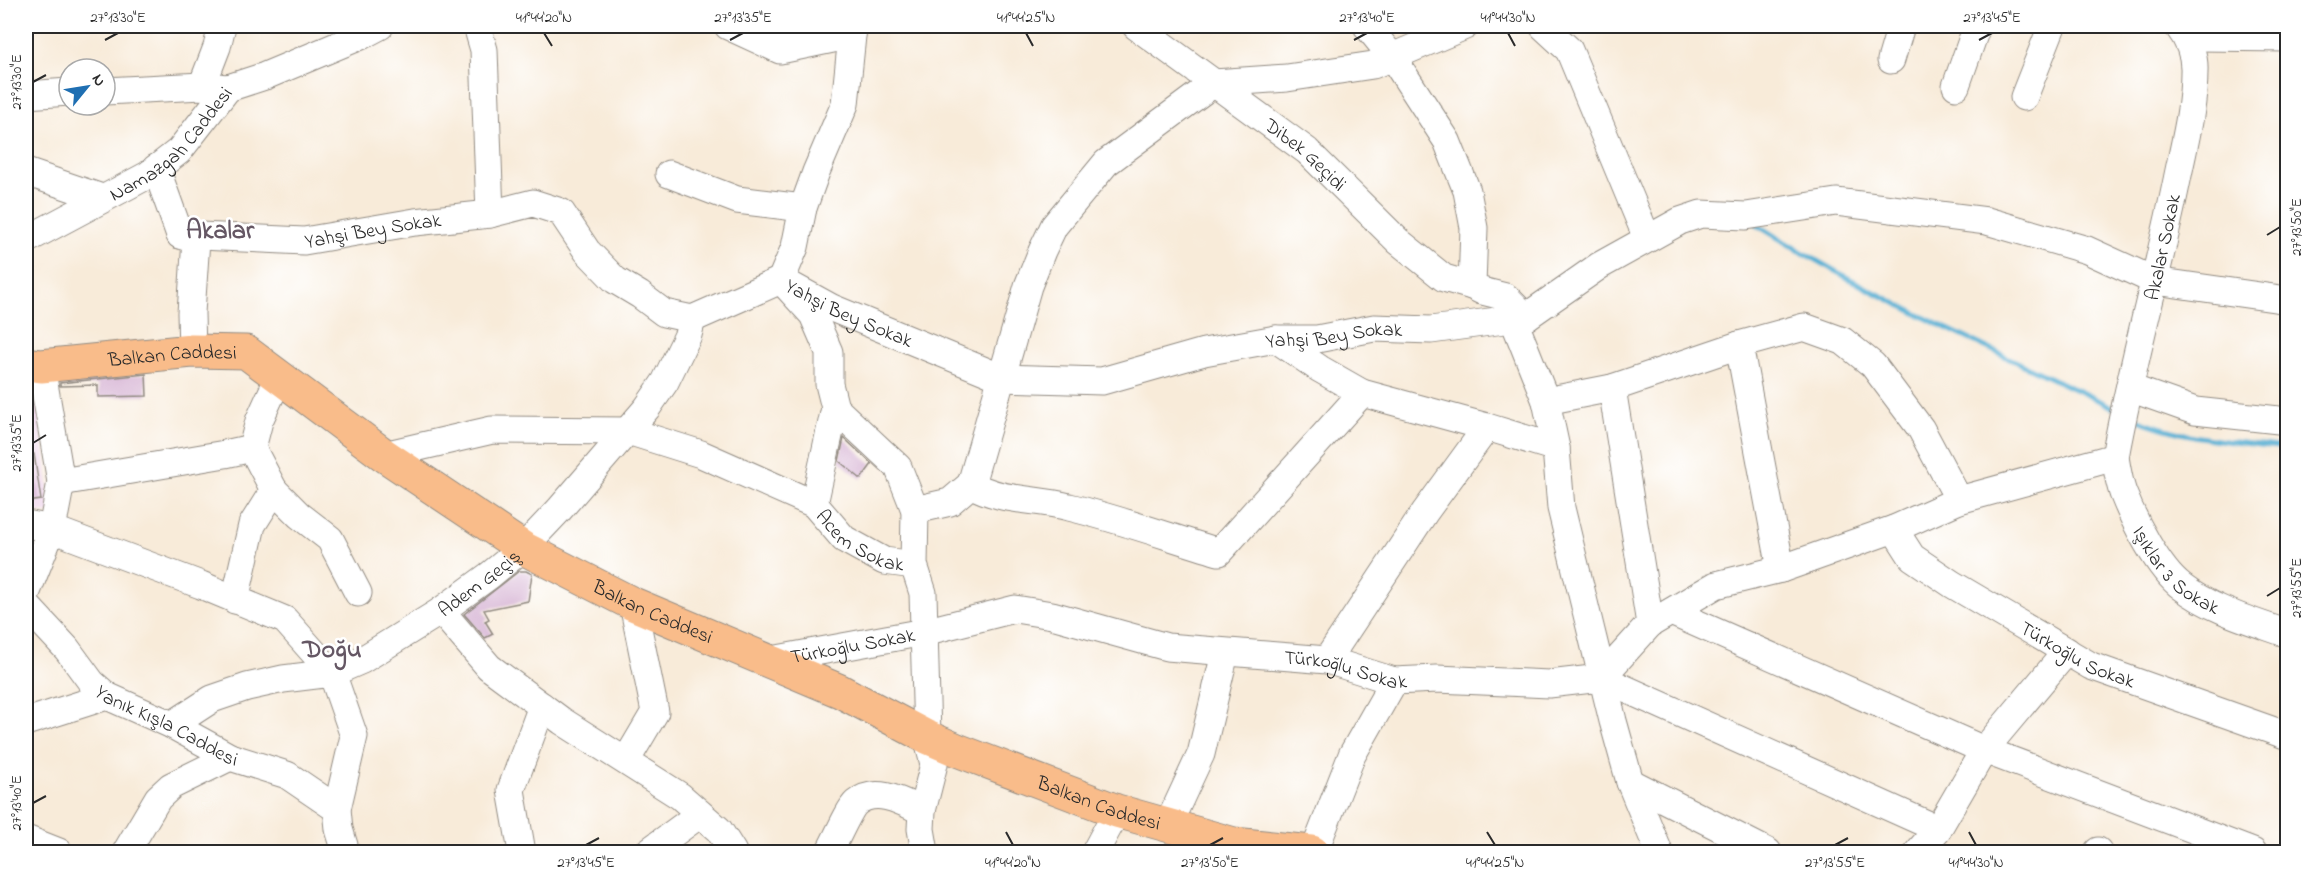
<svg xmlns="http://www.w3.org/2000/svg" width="2313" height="878" viewBox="0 0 2313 878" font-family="'Indie Flower',sans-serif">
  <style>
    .built { fill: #edd1e9 }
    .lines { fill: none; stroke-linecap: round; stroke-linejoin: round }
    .stream { stroke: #55afd3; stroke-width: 5 }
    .building { fill: #d0a9ce }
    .minor-casing { stroke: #928b82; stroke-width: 29 }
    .major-casing { stroke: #928b82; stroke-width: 35 }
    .minor { stroke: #fff; stroke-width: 27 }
    .major { stroke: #f9bc8a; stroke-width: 33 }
    .ticks { fill: none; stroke: #2b2b2b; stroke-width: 2 }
    .labels { text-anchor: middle; stroke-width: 5; stroke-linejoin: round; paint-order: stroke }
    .street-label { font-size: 20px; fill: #2b2b2b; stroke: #fff }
    .district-label { font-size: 26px; font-weight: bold; fill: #655764; stroke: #fff }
    .neatline { fill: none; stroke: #2b2b2b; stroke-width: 2 }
    .ticks-label { font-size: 15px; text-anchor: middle; fill: #2b2b2b }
  </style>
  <rect width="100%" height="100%" fill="#fff"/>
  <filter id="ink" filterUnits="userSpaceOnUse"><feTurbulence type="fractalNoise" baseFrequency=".0167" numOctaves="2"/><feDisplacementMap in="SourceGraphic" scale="12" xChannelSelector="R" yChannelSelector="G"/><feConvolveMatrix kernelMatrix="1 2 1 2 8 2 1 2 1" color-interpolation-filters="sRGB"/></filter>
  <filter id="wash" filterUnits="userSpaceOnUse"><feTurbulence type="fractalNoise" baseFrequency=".008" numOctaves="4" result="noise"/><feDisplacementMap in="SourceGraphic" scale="24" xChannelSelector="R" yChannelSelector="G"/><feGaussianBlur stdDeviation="1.35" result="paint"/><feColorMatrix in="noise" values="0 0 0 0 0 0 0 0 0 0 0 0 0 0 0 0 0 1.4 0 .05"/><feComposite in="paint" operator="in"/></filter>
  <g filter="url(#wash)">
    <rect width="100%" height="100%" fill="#f8ebd9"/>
    <path class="built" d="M26 369H35L51 513 26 511Z"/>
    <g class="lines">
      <path class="stream" d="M1757 225C1871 297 1995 351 2117 409
        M2130 416C2180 439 2234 442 2288 448"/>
    </g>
    <g id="blocks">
      <path class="building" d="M146 374 147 396 98 397V385L60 386V383Z
        M844 438 872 464 861 479 839 461Z
        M26 454H34L41 500 26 502Z
        M519 571H526L532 574 528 601 484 610 489 619 485 621 493 634 485 638 464 614Z"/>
    </g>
  </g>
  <g filter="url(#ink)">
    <use href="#blocks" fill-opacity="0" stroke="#928b82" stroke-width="1.5"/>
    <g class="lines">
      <defs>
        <g id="minor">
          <path d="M477 26 484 50 490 214"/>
          <path d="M728 26 780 50 852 35"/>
          <path d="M853 26 845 104 816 172 803 208 795 247 781 280 813 315 829 352V384L835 408 898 467 915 510 914 565 923 593 927 737 934 764 922 811 921 829 925 852"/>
          <path id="s1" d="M1136 26 1307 151 1398 241 1444 278 1472 286"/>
          <path d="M1367 26 1393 58 1447 141 1467 191 1474 228 1472 286 1482 291 1506 297 1526 317 1514 321 1546 401 1556 448 1561 508 1613 721 1630 782 1659 852"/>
          <path d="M1543 26 1569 50 1647 238"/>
          <path id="s2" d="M2178 26C2188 39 2195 54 2194 72 2194 108 2184 145 2177 180 2158 273 2132 364 2115 457 2117 469 2119 482 2123 493 2134 521 2158 569 2182 587 2212 610 2252 621 2288 634"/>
          <path d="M2199 37 2288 38"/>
          <path d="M1891 60 1901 26"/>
          <path d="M202 86 217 47 222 26"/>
          <path d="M1956 86 1977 26"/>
          <path d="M105 91 202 86 228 88"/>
          <path d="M26 95 69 92"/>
          <path d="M2024 97 2052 26"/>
          <path d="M156 168 180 235 196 240 191 313 192 351"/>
          <path d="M26 172 102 198"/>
          <path d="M669 174 737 200 803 208"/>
          <path id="s3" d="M180 235 304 241 415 222 490 214 533 203 561 212 587 251 615 280 640 295 664 313 692 319 781 280 832 308 1002 378 1102 381 1204 352 1276 339H1317L1374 328 1431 330 1526 317 1599 266 1680 221 1701 214 1746 216 1836 202 1987 221 2087 250 2155 281 2288 300"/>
          <path id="s4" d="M26 240 148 175 179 151 228 88 265 76 363 35 380 26"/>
          <path d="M1276 339 1320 369 1362 393 1487 427 1556 448"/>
          <path d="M1739 345 1781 569"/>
          <path d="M1612 388 1650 624"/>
          <path d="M2130 388 2195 411 2288 421"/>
          <path d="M1546 401 1612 388 1739 345 1804 327 1843 341 1873 365 1921 429 1959 500"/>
          <path id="s5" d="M384 455 492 430 628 431 701 454 814 504 844 539 884 561 914 565"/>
          <path d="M61 482 225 454 252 448"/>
          <path d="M971 484 1028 286 1042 251 1054 226 1106 163 1214 83 1287 78 1373 65 1465 26"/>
          <path d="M274 490 299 515 330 539 358 593"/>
          <path d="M814 504 835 408"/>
          <path d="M915 510 950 502 971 484C1001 502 1036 498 1069 507 1119 519 1169 537 1219 552L1362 393"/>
          <path d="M26 524 52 529 201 585 285 620 332 673 354 736 337 809 339 829 346 852"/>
          <path id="s6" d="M1894 529 1912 557 1952 584 2091 666 2288 736"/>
          <path d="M26 594 52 529 61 482 41 366"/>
          <path d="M235 600 252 525 274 490 252 448 259 421 279 377"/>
          <path id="s7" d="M26 605 67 649 92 683 107 696 172 725 230 757 287 775 337 809"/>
          <path d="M441 611 489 667 562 721 680 796 719 830 733 852"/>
          <path d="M1671 612 1984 750 2253 852"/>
          <path d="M1327 660 1425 512 1487 427"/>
          <path id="s8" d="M766 661 924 632 1015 609 1052 615 1167 647 1327 660 1394 681 1437 679 1549 684 1601 678 1650 624 1716 585 1781 569 1894 529 1959 500 2115 457"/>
          <path d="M1601 678 1938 829"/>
          <path d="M26 722 107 696"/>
          <path id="s9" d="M172 725 212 699 247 687 283 679 332 673 362 660 441 611 490 575 523 548 559 510 647 408 665 382 688 335 692 319"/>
          <path d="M626 761 655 712 633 604"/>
          <path d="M1630 782 1768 852"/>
          <path d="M1167 827 1201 754 1225 653"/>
          <path d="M26 839 59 852"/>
          <path d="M126 852 158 798 171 786 230 757"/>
          <path d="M522 852 511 790 542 706"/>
          <path d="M648 852 700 814"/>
          <path d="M829 852C835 842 849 809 856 803 876 786 903 802 922 811"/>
          <path d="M1095 852 1117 811"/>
          <path d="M1314 852 1352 755 1394 681"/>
          <path d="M1918 852 1938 829 1984 750 2067 651"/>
          <path d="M2098 852V851"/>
        </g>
        <g id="major">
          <path id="s10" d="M26 364 41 366 192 351 246 352 384 455 523 548 633 604 840 691 927 737 957 750 1117 811 1234 844 1312 852"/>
        </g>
      </defs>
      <use href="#minor" class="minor-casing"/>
      <use href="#major" class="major-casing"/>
      <use href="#minor" class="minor"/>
      <use href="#major" class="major"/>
    </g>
  </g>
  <path class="ticks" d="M544 33 552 46M1026 33 1033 46M1508 33 1515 46M105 40 118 33M730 40 743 33M1354 40 1367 33M1979 40 1992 33M33 82 46 75M2267 235 2280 227M33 443 46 435M2267 596 2280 588M33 803 46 796M1006 832 1013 845M1487 832 1495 845M1969 832 1976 845M586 845 599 838M1210 845 1223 838M1835 845 1848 838"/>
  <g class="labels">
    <g class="street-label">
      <text dy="7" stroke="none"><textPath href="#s4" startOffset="176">Namazgah Caddesi</textPath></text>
      <text dy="7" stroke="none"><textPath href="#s1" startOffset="213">Dibek Geçidi</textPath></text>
      <text dy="7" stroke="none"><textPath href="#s3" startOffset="194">Yahşi Bey Sokak</textPath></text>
      <text transform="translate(2162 247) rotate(-78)" y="7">Akalar Sokak</text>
      <text dy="7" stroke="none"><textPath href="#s3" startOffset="734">Yahşi Bey Sokak</textPath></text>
      <text dy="7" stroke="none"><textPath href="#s3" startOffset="1238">Yahşi Bey Sokak</textPath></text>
      <text dy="7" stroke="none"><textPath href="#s10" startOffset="147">Balkan Caddesi</textPath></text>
      <text dy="7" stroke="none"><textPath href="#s5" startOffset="508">Acem Sokak</textPath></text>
      <text dy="7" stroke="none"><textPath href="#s2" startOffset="576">Işıklar 3 Sokak</textPath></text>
      <text dy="7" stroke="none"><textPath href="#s9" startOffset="344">Adem Geçiş</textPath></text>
      <text dy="7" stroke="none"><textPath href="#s10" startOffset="705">Balkan Caddesi</textPath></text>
      <text dy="7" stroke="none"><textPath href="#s8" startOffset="88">Türkoğlu Sokak</textPath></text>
      <text dy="7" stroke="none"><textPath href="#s6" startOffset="226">Türkoğlu Sokak</textPath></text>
      <text dy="7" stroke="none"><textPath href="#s8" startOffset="592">Türkoğlu Sokak</textPath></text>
      <text dy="7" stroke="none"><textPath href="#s7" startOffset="189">Yanık Kışla Caddesi</textPath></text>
      <text dy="7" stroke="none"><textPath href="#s10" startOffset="1191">Balkan Caddesi</textPath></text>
    </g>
    <g class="district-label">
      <text x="220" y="238">Akalar</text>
      <text x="332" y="657">Doğu</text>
    </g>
  </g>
  <rect width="2313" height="878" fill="none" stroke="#fff" stroke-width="66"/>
  <g transform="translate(87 87) rotate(60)"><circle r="28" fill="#ffffff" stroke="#aaaaaa" stroke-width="1.5"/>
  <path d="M0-4.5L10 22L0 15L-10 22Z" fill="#1f6fb2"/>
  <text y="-9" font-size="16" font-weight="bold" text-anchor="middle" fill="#2b2b2b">N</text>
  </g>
  <rect x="33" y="33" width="2247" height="812" class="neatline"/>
  <g class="ticks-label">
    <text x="118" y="22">27°13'30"E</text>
    <text x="544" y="22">41°44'20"N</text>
    <text x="743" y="22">27°13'35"E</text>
    <text x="1026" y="22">41°44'25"N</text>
    <text x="1367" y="22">27°13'40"E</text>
    <text x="1508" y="22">41°44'30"N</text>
    <text x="1992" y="22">27°13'45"E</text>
    <text transform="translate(16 82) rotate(-90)" y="5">27°13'30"E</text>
    <text transform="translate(2296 227) rotate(-90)" y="5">27°13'50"E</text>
    <text transform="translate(16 443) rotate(-90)" y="5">27°13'35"E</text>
    <text transform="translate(2296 588) rotate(-90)" y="5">27°13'55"E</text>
    <text transform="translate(16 803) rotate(-90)" y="5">27°13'40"E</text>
    <text x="586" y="867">27°13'45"E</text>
    <text x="1013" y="867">41°44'20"N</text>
    <text x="1210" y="867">27°13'50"E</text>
    <text x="1495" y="867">41°44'25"N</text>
    <text x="1835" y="867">27°13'55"E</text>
    <text x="1976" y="867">41°44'30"N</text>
  </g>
</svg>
